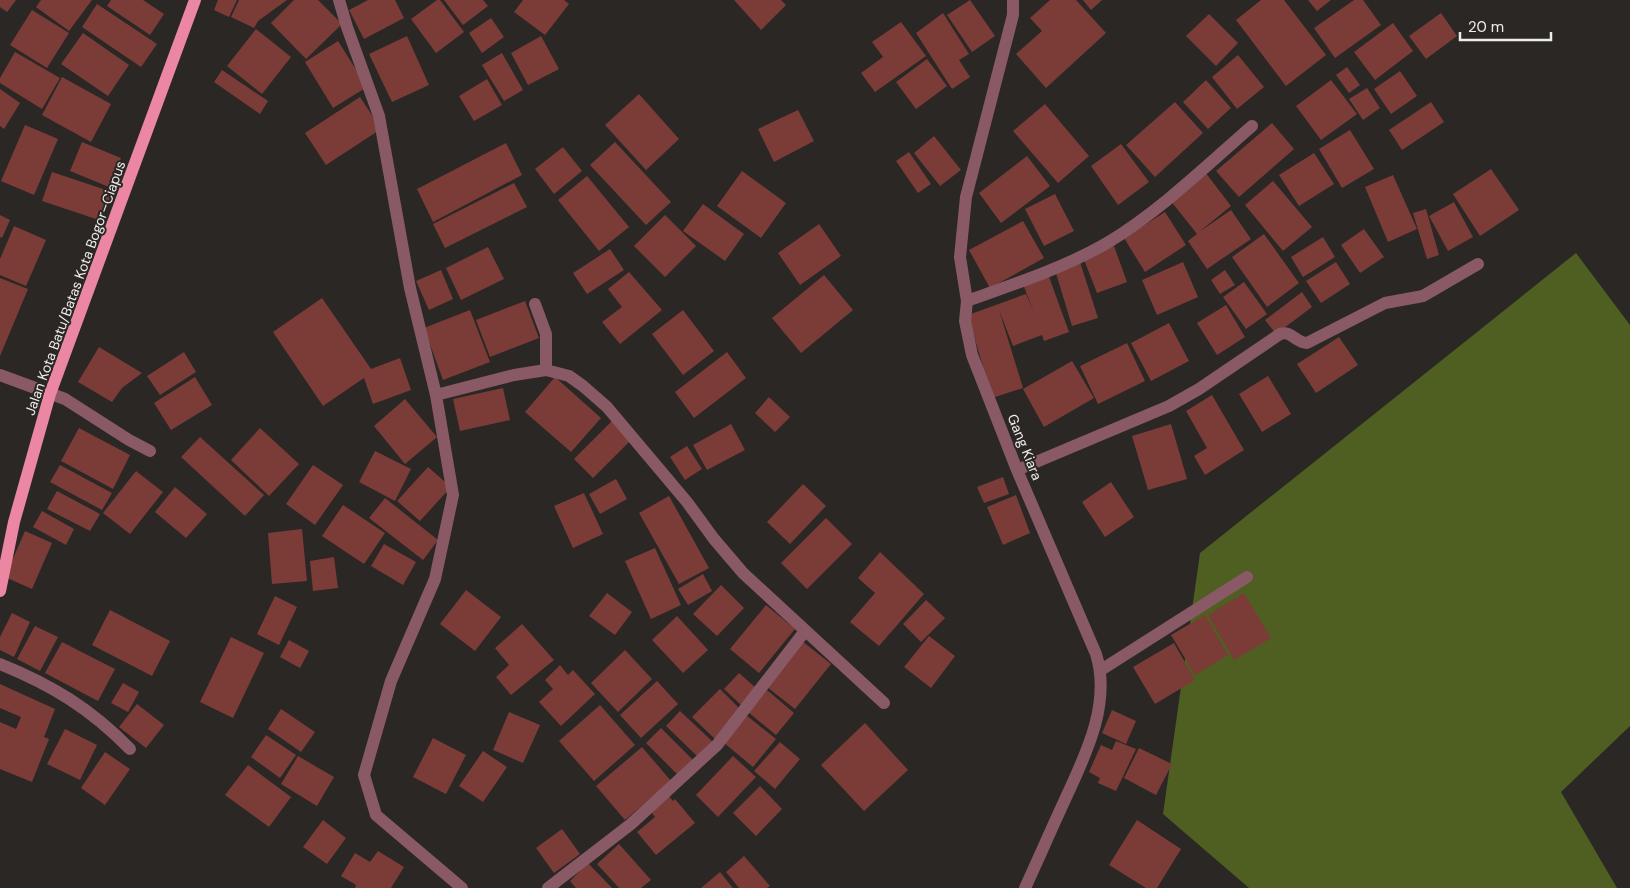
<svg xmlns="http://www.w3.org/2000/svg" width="1630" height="888" viewBox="0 0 1630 888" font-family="'DM Sans',sans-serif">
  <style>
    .forest { fill: #4e5f21 }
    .building { fill: #7b3c38 }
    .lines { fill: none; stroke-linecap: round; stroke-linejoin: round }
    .minor { stroke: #8a5966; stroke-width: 12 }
    .major { stroke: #ec87a3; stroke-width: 12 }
    .labels { text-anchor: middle; stroke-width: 4; stroke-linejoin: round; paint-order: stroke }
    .street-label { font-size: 14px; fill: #efedec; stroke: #2a2725 }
  </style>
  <rect width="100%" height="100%" fill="#2a2725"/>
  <path class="forest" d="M1576 253 1630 325V726L1561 792 1617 888H1249L1163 814 1200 553Z"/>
  <path class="building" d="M0 0H16L7 12 0 7Z
    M41 0H92L69 31 36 7Z
    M111 0H143L164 14 150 35 107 6Z
    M218 0H237L229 17 214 10Z
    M239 0H287L258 21 254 28 231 17Z
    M294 0H318L342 24 306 59 271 23Z
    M368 0H395L404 18 364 39 349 10Z
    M437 0H440L464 32 436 53 411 19Z
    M444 0H483L488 6 463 25Z
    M523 0H564L569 4 545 35 514 12Z
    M734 0H781L786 5 761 30Z
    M970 0 995 36 972 52 947 15Z
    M1050 0H1076L1106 33 1046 88 1016 54 1042 31 1030 18Z
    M1083 0H1102L1091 10Z
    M1261 0H1284L1326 55 1286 86 1236 20Z
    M1308 0H1331L1317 11Z
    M1354 0H1363L1381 25 1335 58 1314 28Z
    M97 4 157 44 141 67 82 27Z
    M32 10 69 33 47 68 10 45Z
    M943 13 969 54 959 60 970 77 952 89 916 33Z
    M1441 13 1457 36 1426 59 1409 36Z
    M1209 14 1238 43 1216 66 1186 36Z
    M491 18 504 37 482 53 469 33Z
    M901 22 926 56 875 92 861 73 883 57 872 42Z
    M1393 23 1413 51 1375 80 1354 52Z
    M256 29 291 57 262 94 227 66Z
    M83 33 129 65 108 96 61 64Z
    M407 36 429 85 392 102 369 54Z
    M541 36 559 69 528 85 511 53Z
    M338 41 367 87 333 108 305 62Z
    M15 52 60 78 42 109 0 83V78Z
    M502 53 523 90 504 101 482 65Z
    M1238 55 1264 87 1237 109 1212 77Z
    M927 59 947 86 916 109 896 82Z
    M1347 67 1360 85 1349 93 1336 75Z
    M222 70 268 101 260 114 214 82Z
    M1400 71 1417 96 1391 114 1374 89Z
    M62 77 111 104 91 142 42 115Z
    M487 79 502 105 474 121 459 96Z
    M1206 80 1231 108 1208 129 1183 102Z
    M1331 80 1357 114 1321 140 1296 106Z
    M1367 88 1380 108 1363 120 1349 99Z
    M0 89 20 103 4 129 0 126Z
    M639 94 679 139 646 170 605 125Z
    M360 97 381 129 326 165 305 133Z
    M1175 102 1203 133 1155 177 1126 145Z
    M1431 102 1444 122 1402 150 1389 130Z
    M1045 104 1089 156 1058 183 1013 131Z
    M798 110 814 141 774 162 758 129Z
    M1272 123 1294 149 1239 197 1216 171Z
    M25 125 58 139 34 195 1 181Z
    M1350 130 1374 169 1342 188 1319 149Z
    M934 136 961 170 940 186 914 153Z
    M82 142 121 158 109 187 70 171Z
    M615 142 671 202 646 225 590 165Z
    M506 143 522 175 433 222 417 189Z
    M1121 144 1149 182 1118 205 1091 166Z
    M563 147 582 171 554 194 535 169Z
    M909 152 931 184 918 193 896 161Z
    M1314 153 1334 184 1299 206 1279 175Z
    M1027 156 1050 186 1001 223 979 193Z
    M1491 169 1519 210 1480 236 1453 194Z
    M742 171 786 203 761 238 717 206Z
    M52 172 112 192 102 221 42 201Z
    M1205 172 1231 206 1199 232 1231 210 1251 239 1207 269 1188 241 1197 234 1170 200Z
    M1393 175 1417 229 1388 242 1365 187Z
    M587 176 629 227 599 251 558 200Z
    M1273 181 1312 227 1283 251 1245 205Z
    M514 183 527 207 445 248 433 224Z
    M1055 194 1074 231 1044 246 1025 209Z
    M1454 202 1473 237 1448 251 1429 216Z
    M703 204 744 234 725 261 683 231Z
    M1426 209 1439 255 1427 259 1413 213Z
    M1165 212 1186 245 1145 272 1124 238Z
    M0 215 10 220 2 238 0 237Z
    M665 215 696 246 665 277 634 246Z
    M1023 221 1044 258 990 288 969 250Z
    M819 224 841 256 800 285 778 253Z
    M14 226 46 240 26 286 0 275V259Z
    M1364 229 1384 257 1360 273 1341 245Z
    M1264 234 1299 283 1267 307 1232 257Z
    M1323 237 1335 257 1303 277 1291 257Z
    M1114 246 1127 282 1097 293 1083 257Z
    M488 247 504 279 461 300 446 268Z
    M610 249 624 270 587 294 573 273Z
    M1080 262 1098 318 1072 326 1055 270Z
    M1183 262 1198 297 1157 315 1142 280Z
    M1336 262 1350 284 1321 303 1306 281Z
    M441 270 453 299 429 310 416 281Z
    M1225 270 1235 285 1220 294 1211 280Z
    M629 272 662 310 620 344 602 322 622 307 608 289Z
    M1048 274 1069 332 1044 341 1042 335 1013 346 999 310 1023 388 992 398 968 315 1026 294 1034 313 1023 284Z
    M824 275 853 310 801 353 772 318Z
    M0 278 28 289 0 356Z
    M1244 282 1267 314 1246 329 1223 297Z
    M1302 292 1312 307 1276 334 1265 320Z
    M322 298 371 369 400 358 411 390 373 404 364 378 323 406 273 332Z
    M525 301 539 338 490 357 476 320Z
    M1226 305 1245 337 1217 355 1197 323Z
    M470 310 490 362 443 380 424 328Z
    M683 310 714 351 683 375 652 334Z
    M1169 323 1189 361 1151 381 1131 343Z
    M1339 337 1358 365 1316 393 1297 364Z
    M1127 343 1145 381 1098 404 1080 366Z
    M99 347 142 373 122 388 112 402 78 382Z
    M184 352 196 372 160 395 147 376Z
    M727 352 746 378 694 418 675 392Z
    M1072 361 1094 398 1044 427 1023 389Z
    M1268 376 1291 414 1262 432 1239 394Z
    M195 377 212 405 171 430 154 403Z
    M555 377 601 418 571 452 525 412Z
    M503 388 510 420 460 431 453 399Z
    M1212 395 1244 450 1205 475 1194 456 1207 448 1186 411Z
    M769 397 790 417 775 432 755 413Z
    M405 399 437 437 405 464 374 426Z
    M612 421 631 440 593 478 574 459Z
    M731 424 745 450 707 470 693 445Z
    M1171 424 1187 479 1148 490 1132 436Z
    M79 428 130 455 113 489 61 461Z
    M260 428 299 464 269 496 231 460Z
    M200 437 264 495 245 516 181 457Z
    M687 446 702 469 685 480 670 457Z
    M375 451 411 469 395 501 359 482Z
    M60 465 112 493 102 510 50 482Z
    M313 465 343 485 315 525 286 504Z
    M428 467 451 487 420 521 397 501Z
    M136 471 163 492 130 534 103 513Z
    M1003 477 1009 494 984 503 977 487Z
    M616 479 627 499 600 514 589 494Z
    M1111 482 1134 517 1105 537 1082 502Z
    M803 484 826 506 790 544 767 522Z
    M175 487 207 514 186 538 155 512Z
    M57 491 100 514 90 531 47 509Z
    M584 493 603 534 573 548 554 506Z
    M1016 495 1030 533 1003 545 987 507Z
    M669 496 709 568 679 584 639 513Z
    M385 498 438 540 423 560 369 518Z
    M343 505 385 533 364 564 322 536Z
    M42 511 74 529 66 545 33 527Z
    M826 518 852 544 807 589 781 563Z
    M302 529 307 581 272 584 268 533Z
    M25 531 52 543 32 589 5 577Z
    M384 544 416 562 403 585 371 566Z
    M655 548 681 605 651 619 625 561Z
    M880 552 924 594 879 646 850 622 875 593 858 578Z
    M334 557 338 588 313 591 310 561Z
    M703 574 712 591 688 605 678 589Z
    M721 585 744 608 717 636 693 614Z
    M466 590 501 617 475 651 440 624Z
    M607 593 632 612 615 635 589 616Z
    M1244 593 1271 638 1234 660 1208 615Z
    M275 596 297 607 279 645 257 634Z
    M926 600 945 618 921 642 903 624Z
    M766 605 795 629 759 673 730 649Z
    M110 610 170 641 152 676 92 645Z
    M12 613 30 622 14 657 0 650V637Z
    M1205 615 1228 655 1195 675 1171 635Z
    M677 616 708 650 683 673 652 640Z
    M522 624 554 660 511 695 496 677 509 665 495 648Z
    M35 626 58 637 40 671 17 659Z
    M929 636 955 656 931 688 904 667Z
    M231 637 264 653 233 718 200 702Z
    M289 640 309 651 300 668 280 657Z
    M802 641 831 664 795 709 767 687Z
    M62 642 115 669 98 701 45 673Z
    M1174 643 1195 680 1155 704 1133 667Z
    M625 650 652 679 618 712 591 683Z
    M560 665 568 675 573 670 595 694 561 726 539 702 553 689 545 680Z
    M739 673 756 688 741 705 724 689Z
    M657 681 678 704 641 738 620 715Z
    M123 683 139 692 128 712 111 703Z
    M0 684 55 709 44 737 49 739 32 782 0 769V722L16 729 21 717 0 708Z
    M720 689 742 711 715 739 692 717Z
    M767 690 794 713 776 735 748 712Z
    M137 704 164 725 146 748 119 727Z
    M600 705 635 745 594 781 559 741Z
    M281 709 315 732 301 752 268 729Z
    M1112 710 1136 721 1126 744 1102 733Z
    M680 711 713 742 698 757 666 726Z
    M509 712 540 725 523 763 493 750Z
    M746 715 776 739 753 767 723 742Z
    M865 723 908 770 864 811 821 765Z
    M661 728 693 760 678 775 646 743Z
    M65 729 97 745 80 780 47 764Z
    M266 735 296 755 280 778 251 757Z
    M433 738 466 755 446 794 413 777Z
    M1116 741 1136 749 1116 791 1098 783 1100 778 1089 772 1101 745 1112 750Z
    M780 742 800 759 775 789 754 771Z
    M642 747 671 781 625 820 596 786Z
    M1139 748 1172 764 1156 795 1124 778Z
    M483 751 507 767 483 802 459 786Z
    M105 752 130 769 105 805 81 788Z
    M298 756 334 777 317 806 281 784Z
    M733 756 756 777 718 817 696 795Z
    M248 765 291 797 269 827 225 795Z
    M760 786 782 809 756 836 733 813Z
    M667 794 673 801 675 799 695 823 656 855 637 832 655 817 649 809Z
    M323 820 346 838 327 864 303 847Z
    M1137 820 1181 849 1157 888H1146L1109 865Z
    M562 829 580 854 554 873 536 848Z
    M619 844 651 880 641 888H619L597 864Z
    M378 851 404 867 391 888H355L356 885 341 876 355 853 370 862Z
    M744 856 770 886 767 888H739L726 872Z
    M588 863 612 888H576L570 881Z
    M720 872 733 888H701Z"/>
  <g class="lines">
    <path class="minor" d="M339 0 347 27 379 116 410 288 436 395 453 495 435 579 391 681 364 775 376 815 462 888
      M1013 0V15L966 197 960 257 967 301 965 321 972 355 1017 470 1096 654C1112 705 1084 758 1063 804 1050 832 1038 860 1025 888
      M967 301C1012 285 1066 267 1107 243 1160 211 1205 167 1252 126
      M535 304 546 334V370
      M0 375 65 399 129 440 150 451
      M436 395 514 375 546 370 569 376 583 386 607 407 687 502 714 539 743 573 884 703
      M1017 470 1169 406 1199 389 1280 334C1291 330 1296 343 1307 343L1385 303 1423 296 1478 264
      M0 664C52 685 91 709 130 749
      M1101 670 1247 577
      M548 888 631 824 717 745 805 631"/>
    <path class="major" d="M0 591 14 522 50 394 195 0"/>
  </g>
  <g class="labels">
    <g class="street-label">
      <text transform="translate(75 288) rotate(-70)" y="5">Jalan Kota Batu/Batas Kota Bogor–Ciapus</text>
      <text transform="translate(1025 447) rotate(68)" y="5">Gang Kiara</text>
    </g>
  </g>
  <path d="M1460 32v8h91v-8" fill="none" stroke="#efedec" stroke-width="2.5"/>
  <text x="1468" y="32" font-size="15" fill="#efedec" stroke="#2a2725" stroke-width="4" paint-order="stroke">20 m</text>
</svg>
